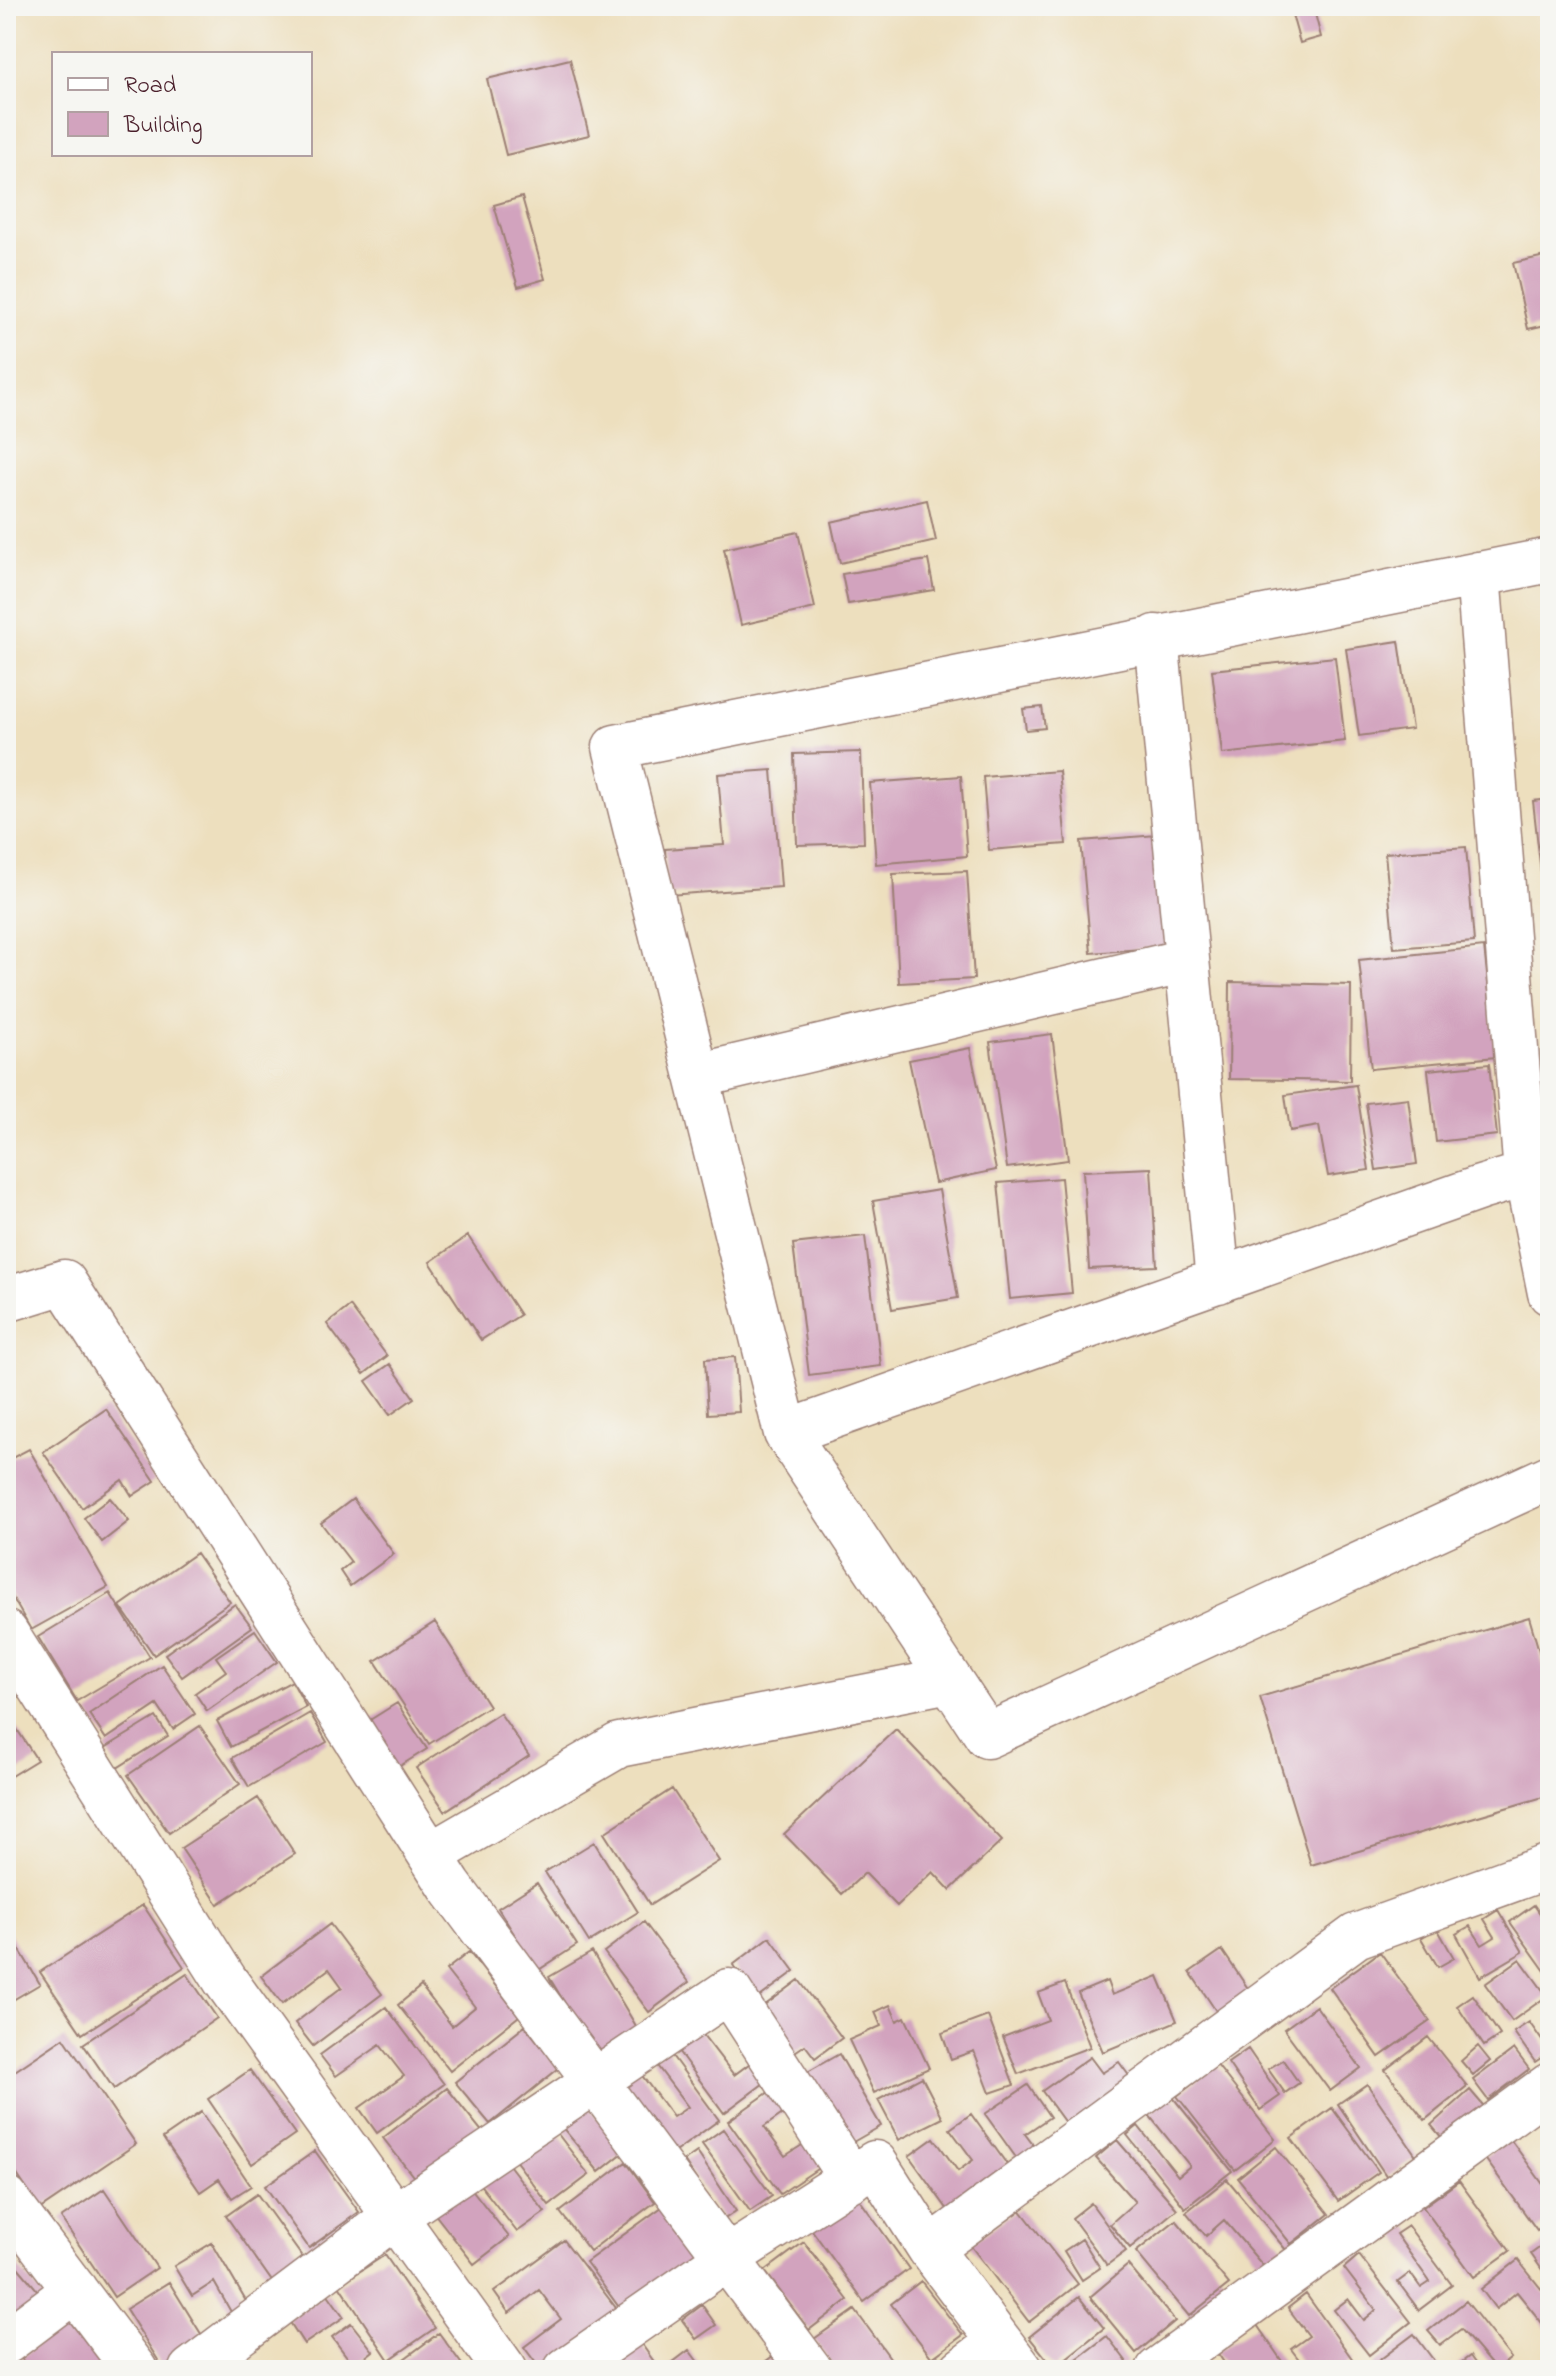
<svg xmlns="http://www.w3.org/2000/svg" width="1556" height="2376" viewBox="0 0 1556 2376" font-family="'Indie Flower',sans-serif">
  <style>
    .building { fill: #d2a3be }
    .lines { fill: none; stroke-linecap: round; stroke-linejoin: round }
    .minor-casing { stroke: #9c7f74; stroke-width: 47 }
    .minor { stroke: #fff; stroke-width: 44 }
  </style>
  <rect width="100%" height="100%" fill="#f6f6f2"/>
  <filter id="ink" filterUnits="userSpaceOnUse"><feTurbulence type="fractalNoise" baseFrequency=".0125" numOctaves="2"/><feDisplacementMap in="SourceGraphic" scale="16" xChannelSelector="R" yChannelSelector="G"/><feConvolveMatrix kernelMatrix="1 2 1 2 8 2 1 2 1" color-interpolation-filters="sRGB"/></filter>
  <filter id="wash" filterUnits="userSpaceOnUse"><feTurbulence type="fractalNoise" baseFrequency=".006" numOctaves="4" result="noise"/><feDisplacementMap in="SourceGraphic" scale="32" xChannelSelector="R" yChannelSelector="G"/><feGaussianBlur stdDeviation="1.8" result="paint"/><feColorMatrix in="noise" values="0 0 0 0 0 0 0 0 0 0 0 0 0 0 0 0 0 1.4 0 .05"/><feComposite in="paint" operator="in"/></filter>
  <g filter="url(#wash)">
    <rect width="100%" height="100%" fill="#eddfbe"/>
    <g id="blocks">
      <path class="building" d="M1313 6 1321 37 1300 43 1291 11Z
        M570 59 589 135 506 155 487 79Z
        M522 197 545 279 518 287 494 205Z
        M1550 255V324L1528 329 1513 263Z
        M927 500 936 541 840 563 831 522Z
        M798 532 815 608 741 625 724 549Z
        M928 560 934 590 848 604 842 574Z
        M1399 641 1412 729 1359 736 1346 649Z
        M1335 657 1345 741 1222 754 1212 670Z
        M1042 707 1045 728 1026 730 1023 709Z
        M861 752 864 843 797 845 794 754Z
        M772 770 781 887 668 895 665 849 724 845 718 774Z
        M1059 771 1066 844 989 850 983 777Z
        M961 776 967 856 876 864 870 783Z
        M1550 799V899L1544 900 1533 801Z
        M1157 835 1166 947 1091 953 1081 841Z
        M1466 847 1474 942 1394 948 1385 853Z
        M967 871 974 979 899 983 893 874Z
        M1484 947 1496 1057 1371 1069 1359 960Z
        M1230 982 1351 985 1350 1081 1229 1079Z
        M1052 1034 1068 1160 1007 1168 990 1042Z
        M970 1048 996 1170 935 1183 909 1060Z
        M1489 1064 1497 1135 1436 1142 1428 1070Z
        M1356 1085 1369 1170 1328 1176 1319 1126 1290 1131 1285 1095Z
        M1408 1098 1417 1164 1376 1170 1366 1103Z
        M1151 1168 1157 1266 1089 1269 1083 1171Z
        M1061 1178 1072 1293 1010 1299 998 1183Z
        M939 1190 958 1298 892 1309 873 1201Z
        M468 1236 520 1315 481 1340 430 1262Z
        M865 1236 881 1366 809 1375 793 1244Z
        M350 1306 387 1356 364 1374 327 1324Z
        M735 1357 739 1412 708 1414 705 1359Z
        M390 1364 414 1398 390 1415 366 1381Z
        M106 1409 155 1481 132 1496 122 1480 82 1508 43 1452Z
        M29 1449 108 1587 31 1630 6 1586V1461Z
        M110 1498 129 1521 102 1542 84 1518Z
        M353 1499 394 1554 350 1586 340 1571 351 1562 321 1523Z
        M196 1553 230 1602 154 1655 120 1606Z
        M110 1593 150 1657 77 1701 38 1637Z
        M235 1604 252 1627 182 1677 165 1654Z
        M1529 1617 1550 1688V1795L1311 1865 1260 1697Z
        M435 1622 489 1706 429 1744 375 1661Z
        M255 1630 277 1662 207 1711 195 1693 226 1671 216 1657Z
        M162 1665 195 1714 173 1729 157 1705 106 1739 89 1714Z
        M292 1681 306 1707 231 1747 217 1721Z
        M397 1703 427 1749 392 1771 362 1725Z
        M310 1713 327 1742 249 1787 232 1758Z
        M500 1713 529 1756 445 1811 416 1768Z
        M9 1717 37 1760 6 1779V1719Z
        M156 1717 168 1736 117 1768 105 1748Z
        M200 1726 240 1784 169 1833 128 1775Z
        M896 1729 1002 1841 950 1890 933 1872 897 1906 865 1873 842 1894 784 1834Z
        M672 1789 719 1861 650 1905 604 1833Z
        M258 1798 295 1854 218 1904 181 1848Z
        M594 1842 638 1912 589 1942 545 1872Z
        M537 1883 577 1945 537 1971 498 1908Z
        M143 1905 184 1967 82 2034 40 1972Z
        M1534 1905 1550 1928V1978L1510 1922Z
        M1498 1910 1523 1952 1480 1977 1456 1934 1470 1926 1482 1945 1495 1937 1484 1919Z
        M644 1922 689 1982 649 2012 604 1952Z
        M330 1924 382 1994 313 2046 295 2023 342 1987 329 1969 282 2004 261 1976Z
        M6 1927 40 1984 6 2004Z
        M1437 1928 1454 1958 1438 1967 1421 1938Z
        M770 1937 795 1971 757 1999 733 1965Z
        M1222 1950 1251 1993 1218 2014 1190 1972Z
        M469 1952 519 2016 450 2071 398 2005 421 1986 452 2026 475 2007 446 1970Z
        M592 1952 639 2031 597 2056 549 1977Z
        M1380 1952 1430 2021 1379 2057 1330 1988Z
        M1520 1959 1547 1996 1512 2021 1485 1984Z
        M187 1974 217 2018 114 2089 83 2044Z
        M1158 1976 1177 2021 1103 2052 1078 1993 1107 1981 1112 1995Z
        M799 1980 842 2038 815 2058 805 2045 789 2056 756 2012Z
        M1065 1983 1090 2047 1018 2074 1003 2037 1048 2020 1038 1993Z
        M1473 1995 1500 2035 1484 2046 1457 2006Z
        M890 2005 897 2021 905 2017 929 2068 874 2093 849 2040 881 2026 875 2012Z
        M1316 2006 1361 2068 1330 2091 1284 2029Z
        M386 2007 444 2084 377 2133 359 2108 404 2076 380 2045 336 2076 320 2055Z
        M988 2016 1014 2085 990 2093 974 2051 951 2059 942 2033Z
        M690 2018 734 2075 753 2061 768 2080 724 2113 667 2036Z
        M1529 2022 1550 2052 1535 2062 1514 2032Z
        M525 2026 559 2068 490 2124 455 2082Z
        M1428 2037 1467 2086 1425 2120 1385 2070Z
        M64 2038 136 2144 40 2209 6 2158V2077Z
        M1478 2046 1490 2061 1473 2075 1461 2061Z
        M667 2049 719 2120 672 2154 617 2078 634 2065 673 2117 688 2107 652 2059Z
        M1248 2049 1280 2096 1260 2110 1228 2063Z
        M1514 2049 1529 2069 1488 2100 1473 2080Z
        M839 2054 881 2126 839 2150 797 2078Z
        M1090 2057 1102 2073 1119 2062 1133 2081 1069 2128 1042 2091Z
        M1283 2060 1299 2083 1285 2093 1268 2069Z
        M1217 2065 1275 2139 1235 2170 1177 2096Z
        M250 2070 295 2134 252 2164 208 2099Z
        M922 2077 943 2118 899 2140 878 2100Z
        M1367 2084 1417 2157 1387 2177 1338 2104Z
        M1028 2085 1050 2117 1025 2134 1040 2154 1022 2166 985 2114Z
        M776 2087 791 2108 764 2127 785 2156 813 2138 829 2161 780 2194 728 2121Z
        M447 2088 484 2134 420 2185 383 2138Z
        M1470 2090 1488 2111 1448 2145 1431 2125Z
        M1171 2095 1232 2171 1185 2208 1127 2135 1138 2126 1178 2176 1190 2166 1148 2114Z
        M583 2100 624 2152 599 2172 557 2121Z
        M1332 2108 1379 2172 1338 2201 1291 2138Z
        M201 2112 251 2186 232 2198 219 2179 200 2192 163 2138Z
        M971 2114 1011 2170 951 2214 909 2156 934 2138 958 2171 973 2160 950 2129Z
        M551 2125 589 2175 549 2205 512 2156Z
        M723 2129 772 2196 750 2211 702 2144Z
        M1510 2139 1550 2194V2221L1537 2230 1484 2157Z
        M1117 2140 1177 2209 1130 2248 1110 2224 1135 2202 1096 2158Z
        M1276 2147 1329 2214 1291 2244 1238 2178Z
        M315 2151 359 2212 309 2248 265 2186Z
        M697 2152 736 2211 723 2220 684 2161Z
        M503 2157 545 2212 517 2232 475 2178Z
        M626 2162 655 2202 590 2251 560 2212Z
        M1227 2179 1286 2250 1265 2268 1224 2220 1206 2236 1186 2212Z
        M1459 2181 1510 2251 1474 2277 1423 2207Z
        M467 2183 509 2237 474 2264 431 2209Z
        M104 2189 157 2268 114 2297 61 2218Z
        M855 2193 909 2269 864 2302 809 2226Z
        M257 2194 308 2265 276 2287 226 2216Z
        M1091 2203 1126 2251 1107 2265 1072 2218Z
        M662 2207 700 2258 624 2314 586 2262Z
        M1019 2208 1078 2284 1029 2322 970 2245Z
        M1176 2220 1229 2284 1189 2316 1136 2252Z
        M1408 2226 1452 2285 1419 2310 1398 2282 1410 2273 1421 2288 1430 2282 1396 2234Z
        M1082 2239 1100 2268 1082 2280 1064 2251Z
        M564 2240 626 2321 561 2370H541L524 2347 561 2319 539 2290 509 2313 494 2292Z
        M1550 2240V2281L1531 2254Z
        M804 2242 848 2300 809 2330 765 2271Z
        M212 2243 247 2303 231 2312 214 2282 192 2296 174 2266Z
        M6 2253 44 2298 6 2328Z
        M385 2255 435 2328 389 2360 339 2285Z
        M1359 2255 1411 2322 1369 2355 1334 2310 1348 2299 1364 2320 1376 2310 1344 2268Z
        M1518 2260 1550 2300V2333L1517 2292 1496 2309 1481 2289Z
        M1128 2265 1175 2321 1136 2353 1090 2297Z
        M921 2281 963 2335 932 2358 891 2304Z
        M169 2282 206 2342 163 2368 126 2309Z
        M327 2293 344 2317 304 2344 288 2319Z
        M1306 2294 1353 2360 1339 2370H1307L1291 2349 1309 2336 1288 2308Z
        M1079 2297 1104 2328 1054 2368 1029 2337Z
        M1466 2301 1511 2358 1496 2370 1461 2329 1440 2345 1428 2331Z
        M702 2305 716 2325 696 2339 682 2320Z
        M855 2310 899 2370H836L814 2339Z
        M68 2319 109 2370H30L21 2358Z
        M351 2323 373 2351 354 2366 332 2337Z
        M1257 2325 1288 2370H1229L1217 2352Z
        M439 2333 466 2370H400L396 2365Z
        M1414 2334 1441 2370H1377L1373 2365Z
        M1107 2336 1127 2362 1117 2370H1067L1065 2368Z
        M640 2342 660 2370H602Z
        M689 2350 704 2370H671L668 2366Z
        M773 2356 784 2370H754Z
        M1470 2356 1480 2370H1462L1458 2365Z"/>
    </g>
  </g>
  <g filter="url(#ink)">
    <use href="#blocks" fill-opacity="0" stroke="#9c7f74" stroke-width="2"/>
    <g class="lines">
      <defs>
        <path id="minor" d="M1550 560 615 747 786 1433 1480 1188 1550 1167
          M1478 574 1526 1174 1550 1293
          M1156 637 1218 1281
          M697 1076 1186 961
          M6 1300 64 1282 450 1886 810 2370
          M786 1433 987 1736 1550 1477
          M6 1633 225 1980 505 2370
          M430 1855 619 1745 950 1680
          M6 2199 135 2370
          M930 2249 1021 2370
          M6 2342 75 2290
          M191 2370 395 2216 729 1991 851 2179
          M566 2370 727 2258 875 2163 930 2249 1356 1936 1550 1866
          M962 2370 1000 2342
          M1158 2370 1550 2085"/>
      </defs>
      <use href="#minor" class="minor-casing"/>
      <use href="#minor" class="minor"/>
    </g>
  </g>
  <rect width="1556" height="2376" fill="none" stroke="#f6f6f2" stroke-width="32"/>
  <rect x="52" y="52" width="260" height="104" fill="#f6f6f2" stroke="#b1a0a2" stroke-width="2"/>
  <rect x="68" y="78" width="40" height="12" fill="#ffffff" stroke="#b1a0a2" stroke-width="2"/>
  <text x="124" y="92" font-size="24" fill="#4a1f2b">Road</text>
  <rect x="68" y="112" width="40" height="24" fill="#d2a3be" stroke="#b1a0a2" stroke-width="2"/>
  <text x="124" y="132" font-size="24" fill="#4a1f2b">Building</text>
</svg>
